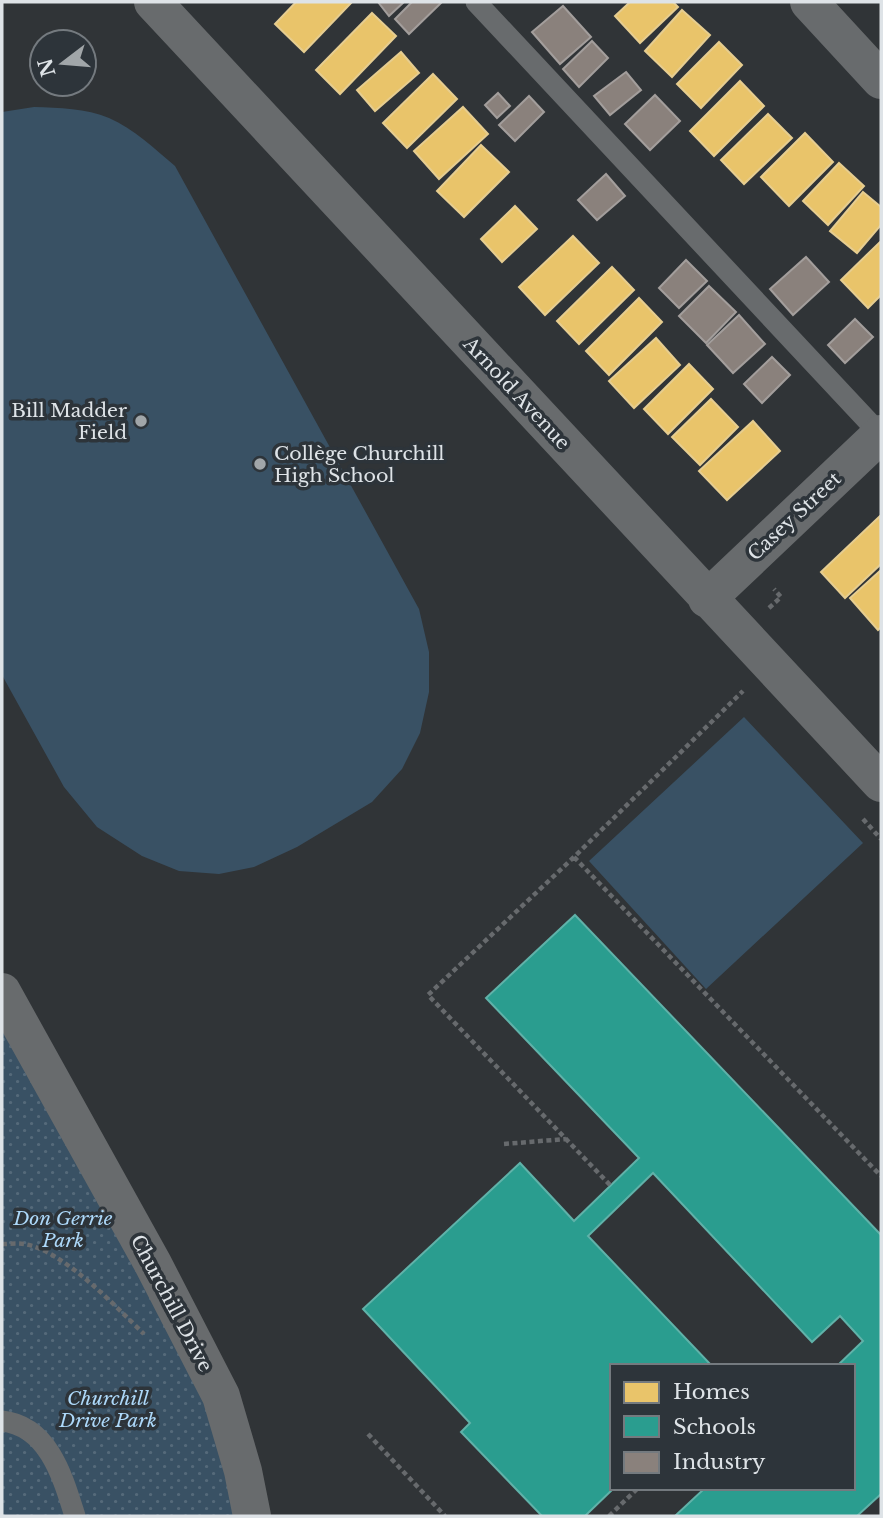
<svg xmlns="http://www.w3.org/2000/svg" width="883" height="1518" viewBox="0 0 883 1518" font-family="'Libre Baskerville',serif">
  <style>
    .grass { fill: #395164 }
    .park { fill: url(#park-dots) }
    .homes { fill: #e9c46a; stroke: #e6cd90; stroke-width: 2 }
    .schools { fill: #2a9d8f; stroke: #60b2a9; stroke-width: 2 }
    .industry { fill: #8a817c; stroke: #a39e9c; stroke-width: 2 }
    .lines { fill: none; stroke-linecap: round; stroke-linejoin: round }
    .path { stroke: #676a6d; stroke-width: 4.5; stroke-dasharray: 5 3.5; stroke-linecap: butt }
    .lane { stroke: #686b6d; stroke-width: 21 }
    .street { stroke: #686b6d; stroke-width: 38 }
    .poi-dot { fill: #a1a6a9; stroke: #2d343a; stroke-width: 2.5 }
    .labels { text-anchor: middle; stroke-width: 7; stroke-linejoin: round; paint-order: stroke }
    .street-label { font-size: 19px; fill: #dee3e7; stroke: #2d343a }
    .poi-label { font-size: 19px; fill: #dee3e7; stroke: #2d343a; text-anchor: end }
    .park-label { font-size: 19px; font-style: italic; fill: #add8f9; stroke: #2d343a }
  </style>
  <defs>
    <pattern id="park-dots" width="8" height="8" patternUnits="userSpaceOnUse" patternTransform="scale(1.75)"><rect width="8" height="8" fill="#395164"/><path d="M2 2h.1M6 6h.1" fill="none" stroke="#556a7a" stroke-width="1.8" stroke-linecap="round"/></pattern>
  </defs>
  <rect width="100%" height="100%" fill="#303437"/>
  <path class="grass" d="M34 107C59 108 86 108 109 118 134 129 155 149 175 166L419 609 429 652V692L420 733 402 769 372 802 297 847 254 867 219 874 179 871 142 856 97 827 64 787 2 675V112Z
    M744 717 863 843 706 989 589 861Z"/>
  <path class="park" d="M2 992 153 1264 252 1516H2Z"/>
  <path class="homes" d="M296 2H352L304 52 275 24Z
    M630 2H673L678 7 640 43 615 16Z
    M682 10 710 35 672 77 645 51Z
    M372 13 396 36 340 94 316 70Z
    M719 42 742 65 701 108 677 84Z
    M401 52 419 73 375 111 357 90Z
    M433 74 457 99 407 148 383 123Z
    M740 81 764 106 714 156 690 131Z
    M463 107 488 134 439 179 414 151Z
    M768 114 792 138 744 184 721 160Z
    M805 133 833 162 789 206 761 177Z
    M481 145 509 172 464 217 437 191Z
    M839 163 864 186 828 225 803 201Z
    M863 192 881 207V225L857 253 830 231Z
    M515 206 537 229 502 262 481 239Z
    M573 236 599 263 545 315 519 287Z
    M881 241V295L868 308 841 280Z
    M612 267 634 290 579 344 557 321Z
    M639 298 662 322 609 375 586 351Z
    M656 338 680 365 634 408 609 381Z
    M689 364 713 389 668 434 644 409Z
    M711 399 738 427 700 465 672 437Z
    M753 421 780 451 727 500 699 471Z
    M880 516 881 564 845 598 821 572Z
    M881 570V627L878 630 850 598Z"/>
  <path class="schools" d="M575 915 881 1235V1494L857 1516H675L705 1488H853V1366H837L863 1341 840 1316 812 1342 653 1173 588 1236 712 1366H612V1488H614L585 1516H542L461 1432 470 1423 363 1309 520 1163 574 1221 639 1158 486 998Z"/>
  <path class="industry" d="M378 2H404L389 16Z
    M412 2H442L409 34 395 19Z
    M563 6 591 37 560 64 532 32Z
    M592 41 608 58 579 87 563 69Z
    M626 72 641 90 610 115 594 96Z
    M498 93 510 106 497 118 485 105Z
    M655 95 680 121 650 150 625 124Z
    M529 96 544 112 515 141 499 125Z
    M606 174 625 196 597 220 578 200Z
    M806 257 829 282 793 315 770 289Z
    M686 260 707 281 679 308 659 288Z
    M709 286 736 312 706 343 679 316Z
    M739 315 765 344 733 373 707 345Z
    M855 319 873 337 845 363 828 345Z
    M772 357 790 375 762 403 744 384Z"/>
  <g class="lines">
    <path class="path" d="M769 608 781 597 774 589
      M863 819 881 839
      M574 857 881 1176
      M504 1144 566 1139
      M610 1185 428 995 574 857 743 691
      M2 1244C9 1244 17 1243 24 1244 63 1250 116 1307 144 1334
      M368 1434 445 1516
      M609 1516 638 1488"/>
    <path class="lane" d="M476 2 881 435
      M2 1421C49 1426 63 1478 75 1516"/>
    <path class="street" d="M153 2 881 783
      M809 2 881 80
      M707 599 881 434
      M2 992 153 1264 221 1396 243 1471 252 1516"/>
  </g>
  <g class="poi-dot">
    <circle cx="141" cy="421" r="7"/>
    <circle cx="260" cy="464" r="7"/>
  </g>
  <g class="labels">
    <g class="street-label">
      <text transform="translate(517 393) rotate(47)" y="7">Arnold Avenue</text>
      <text transform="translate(794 516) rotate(-43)" y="7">Casey Street</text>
      <text transform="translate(172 1303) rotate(62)" y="7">Churchill Drive</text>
    </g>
    <g class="poi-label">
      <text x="127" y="417">Bill Madder<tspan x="127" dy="22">Field</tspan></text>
      <text x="274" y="460" text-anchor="start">Collège Churchill<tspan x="274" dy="22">High School</tspan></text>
    </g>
    <g class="park-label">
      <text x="63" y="1225">Don Gerrie<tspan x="63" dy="22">Park</tspan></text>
      <text x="108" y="1405">Churchill<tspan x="108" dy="22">Drive Park</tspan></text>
    </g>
  </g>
  <rect width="883" height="1518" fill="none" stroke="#dee3e7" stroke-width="7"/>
  <rect x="610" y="1364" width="245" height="126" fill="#2d343a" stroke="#747a7f" stroke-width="2"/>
  <rect x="624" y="1382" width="35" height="21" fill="#e9c46a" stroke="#747a7f" stroke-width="2"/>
  <text x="673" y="1399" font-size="21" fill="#dee3e7">Homes</text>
  <rect x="624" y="1416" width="35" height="21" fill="#2a9d8f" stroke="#747a7f" stroke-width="2"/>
  <text x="673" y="1434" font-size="21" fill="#dee3e7">Schools</text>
  <rect x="624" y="1452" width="35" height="21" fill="#8a817c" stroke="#747a7f" stroke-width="2"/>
  <text x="673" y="1469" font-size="21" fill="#dee3e7">Industry</text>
  <g transform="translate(63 63) rotate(254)"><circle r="33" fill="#2d343a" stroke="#747a7f" stroke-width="2"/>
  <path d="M0-5L12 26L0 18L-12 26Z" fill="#a1a6a9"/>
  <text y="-10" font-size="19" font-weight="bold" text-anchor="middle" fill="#dee3e7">N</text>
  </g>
</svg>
